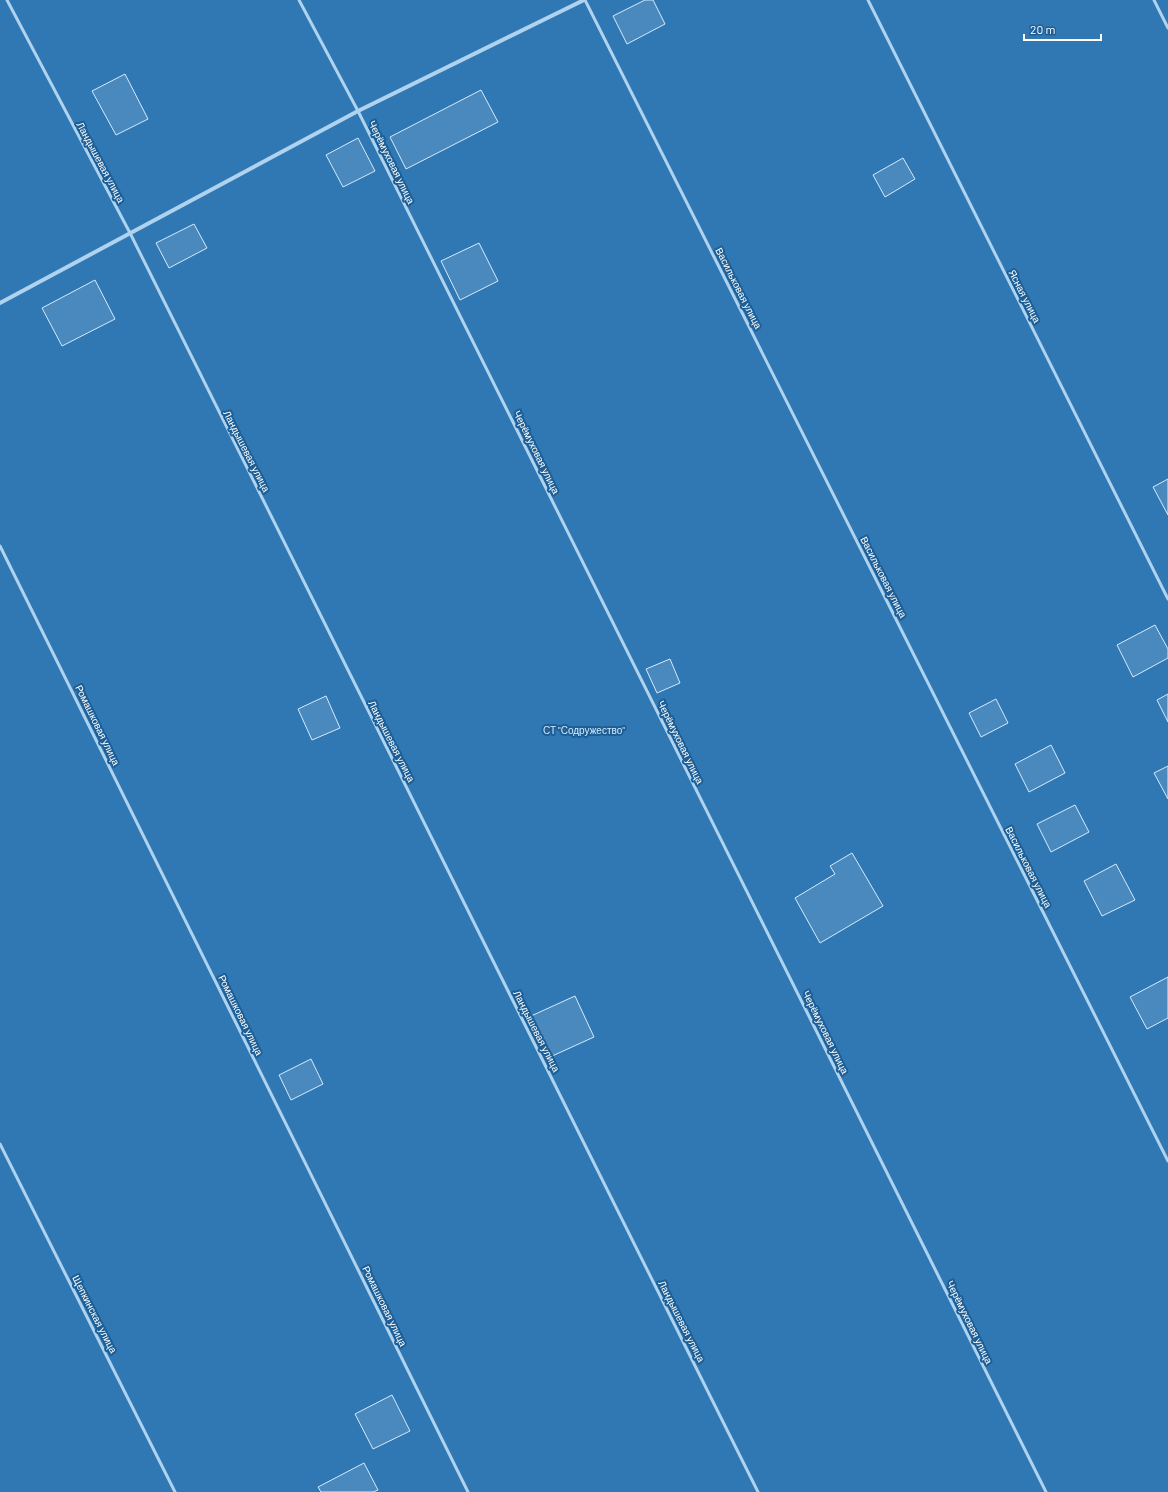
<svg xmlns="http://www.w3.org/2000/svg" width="1168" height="1492" viewBox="0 0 1168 1492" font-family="Barlow,sans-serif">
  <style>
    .green { fill: #3078b3 }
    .building { fill: #4989be; stroke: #d6eafb }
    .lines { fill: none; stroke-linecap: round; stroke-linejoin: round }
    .lane { stroke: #afd3ef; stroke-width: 3 }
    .street { stroke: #afd3ef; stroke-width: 4 }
    .labels { text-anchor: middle; stroke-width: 4; stroke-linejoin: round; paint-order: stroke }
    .street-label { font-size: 10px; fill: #fff; stroke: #1c5e95 }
    .park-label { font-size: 10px; fill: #d6eafb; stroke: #1c5e95 }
  </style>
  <rect width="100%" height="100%" fill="#1c5e95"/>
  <path class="green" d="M0 0H1168V1492H0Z"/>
  <path class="building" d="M645 0H653L665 24 627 44 613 16Z
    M125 74 148 119 116 135 92 91Z
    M481 90 498 122 406 169 390 137Z
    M358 138 375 171 343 187 326 155Z
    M903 158 915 179 885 197 873 175Z
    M194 224 207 248 169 268 156 243Z
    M479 243 498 281 460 300 441 261Z
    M95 280 115 319 62 346 42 308Z
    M1168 479V515L1153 487Z
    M1155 625 1168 649V658L1133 677 1117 645Z
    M670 659 680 683 657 693 646 669Z
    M1168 694V722L1157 700Z
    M326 696 340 728 312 740 298 709Z
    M996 699 1008 723 981 737 969 713Z
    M1051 745 1065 773 1029 792 1015 764Z
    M1168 766V799L1154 773Z
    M1075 805 1089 832 1051 852 1037 824Z
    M852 853 883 906 820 943 795 898 835 874 830 866Z
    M1116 864 1135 900 1102 916 1084 881Z
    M1168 977V1018L1147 1029 1130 997Z
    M575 996 594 1037 550 1057 531 1016Z
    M311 1059 323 1084 291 1100 279 1075Z
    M392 1395 410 1431 373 1449 355 1414Z
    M364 1463 378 1490 373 1492H321L318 1487Z"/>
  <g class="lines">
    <path class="lane" d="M7 0 130 233 758 1492
      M299 0 358 111 1046 1492
      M585 0 1168 1161
      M868 0 1168 599
      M1154 0 1168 28
      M0 546 468 1492
      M0 1144 175 1492"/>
    <path class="street" d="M0 303 358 111 584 0"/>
  </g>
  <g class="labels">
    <g class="street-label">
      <text transform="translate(101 162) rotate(62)" y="4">Ландышевая улица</text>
      <text transform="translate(392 162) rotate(64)" y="4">Черёмуховая улица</text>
      <text transform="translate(739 288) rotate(63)" y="4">Васильковая улица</text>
      <text transform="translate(1025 296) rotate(63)" y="4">Ясная улица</text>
      <text transform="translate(247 451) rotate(63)" y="4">Ландышевая улица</text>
      <text transform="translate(537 452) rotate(64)" y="4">Черёмуховая улица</text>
      <text transform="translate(884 577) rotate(63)" y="4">Васильковая улица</text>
      <text transform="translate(98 725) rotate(64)" y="4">Ромашковая улица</text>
      <text transform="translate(392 741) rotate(63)" y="4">Ландышевая улица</text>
      <text transform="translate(681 742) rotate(64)" y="4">Черёмуховая улица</text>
      <text transform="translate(1029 867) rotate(63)" y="4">Васильковая улица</text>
      <text transform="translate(241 1015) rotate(64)" y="4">Ромашковая улица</text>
      <text transform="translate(537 1031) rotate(63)" y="4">Ландышевая улица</text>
      <text transform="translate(826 1032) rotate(64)" y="4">Черёмуховая улица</text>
      <text transform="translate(385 1306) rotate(64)" y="4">Ромашковая улица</text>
      <text transform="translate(95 1314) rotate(63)" y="4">Щепкинская улица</text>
      <text transform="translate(682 1321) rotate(63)" y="4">Ландышевая улица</text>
      <text transform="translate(970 1322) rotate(64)" y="4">Черёмуховая улица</text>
    </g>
    <g class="park-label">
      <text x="584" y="734">СТ "Содружество"</text>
    </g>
  </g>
  <path d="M1024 34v6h77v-6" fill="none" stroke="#ffffff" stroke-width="2"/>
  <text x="1030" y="34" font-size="12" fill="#ffffff" stroke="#1c5e95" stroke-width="3" paint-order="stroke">20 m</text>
</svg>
